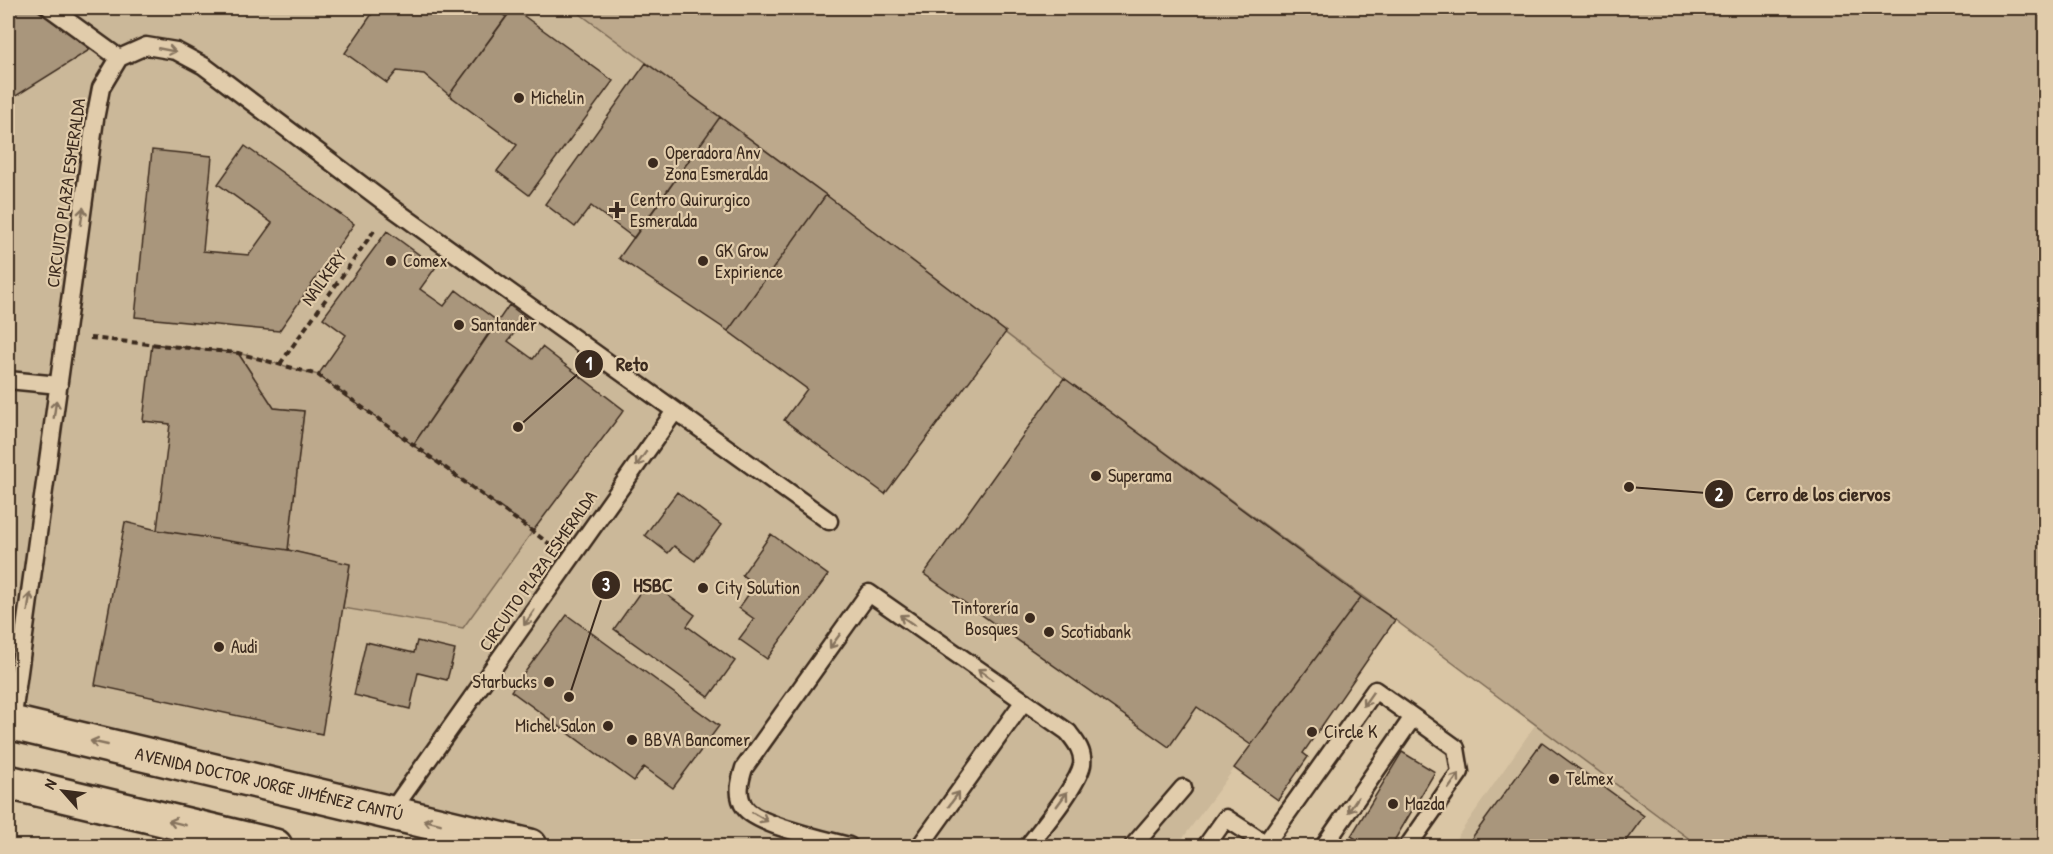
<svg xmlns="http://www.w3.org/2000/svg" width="2053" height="854" viewBox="0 0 2053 854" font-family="'Patrick Hand',sans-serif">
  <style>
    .built { fill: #cbb899 }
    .green { fill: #bda98c; stroke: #7c6a55; stroke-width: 1.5 }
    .building { fill: #a9967c; stroke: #3b2a1e; stroke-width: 1.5 }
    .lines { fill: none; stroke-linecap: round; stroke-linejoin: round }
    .lane-casing { stroke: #3b2a1e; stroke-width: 21 }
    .secondary-casing { stroke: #3b2a1e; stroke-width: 38 }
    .path { stroke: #3b2a1e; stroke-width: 4; stroke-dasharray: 6 4.5; stroke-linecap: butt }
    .lane { stroke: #e1ccab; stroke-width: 16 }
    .secondary { stroke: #e1ccab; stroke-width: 33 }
    .oneway { stroke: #86735d }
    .poi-dot { fill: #3b2a1e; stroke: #e1ccab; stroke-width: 2 }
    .labels { text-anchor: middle; stroke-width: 4.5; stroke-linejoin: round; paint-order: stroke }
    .poi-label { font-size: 18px; fill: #3b2a1e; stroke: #e1ccab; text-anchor: start }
    .street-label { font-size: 18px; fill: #3b2a1e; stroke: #e1ccab }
    .leader { fill: none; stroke: #3b2a1e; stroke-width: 2 }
    .callout-dot { fill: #3b2a1e; stroke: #e1ccab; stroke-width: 2 }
    .mark-label { font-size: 18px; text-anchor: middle; font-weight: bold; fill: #fff }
    .callout-label { font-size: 20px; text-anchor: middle; font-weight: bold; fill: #3b2a1e; stroke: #e1ccab; stroke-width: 4.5; stroke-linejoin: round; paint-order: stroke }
  </style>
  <rect width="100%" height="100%" fill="#dac6a5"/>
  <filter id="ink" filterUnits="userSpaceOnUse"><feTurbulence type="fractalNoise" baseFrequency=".0167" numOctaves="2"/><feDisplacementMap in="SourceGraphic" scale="12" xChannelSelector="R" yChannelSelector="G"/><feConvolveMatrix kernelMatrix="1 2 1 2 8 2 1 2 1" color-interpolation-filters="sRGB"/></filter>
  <g filter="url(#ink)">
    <path class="built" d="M8 8H572L826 195 1064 378 1361 597 1177 846H532L8 722Z
      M1535 725 1699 846H1451Z"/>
    <path class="green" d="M572 8H2045V846H1699L1395 620 1064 378 826 195Z
      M238 353 318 375 533 531 463 628 343 608 350 565 288 550 304 411 274 408Z"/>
    <path class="building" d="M8 8H34L91 49 8 101Z
      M376 8H493L506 17 449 95 424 74 397 71 387 83 345 53Z
      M513 8 613 81 529 195 497 171 517 145 449 95Z
      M646 63 720 117 634 238 591 206 575 227 545 204Z
      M720 117 826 195 728 331 619 258Z
      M245 146 354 224 279 331 135 317 152 150 212 156 203 251 249 255 272 223 218 184Z
      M826 195 1006 332 885 494 784 420 807 389 728 331Z
      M387 231 436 267 420 289 444 306 456 290 497 321 413 445 318 375 346 335 323 318Z
      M509 305 526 318 508 341 533 359 542 347 624 410 533 531 413 445Z
      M152 344 238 353 274 408 304 411 288 550 157 530 170 424 143 421Z
      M1064 378 1361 597 1251 745 1197 707 1169 747 924 574Z
      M677 492 721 525 695 561 674 546 668 553 645 535Z
      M125 522 157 530 288 550 350 564 322 734 95 685Z
      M771 534 828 575 767 659 739 639 754 619 739 608 755 585 742 575Z
      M648 581 695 615 687 626 735 661 709 697 614 629Z
      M1361 597 1395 620 1303 753 1308 757 1278 800 1234 768Z
      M567 615 719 726 673 788 644 767 634 781 511 691Z
      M417 641 455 650 447 680 418 673 410 709 354 695 366 642 414 653Z
      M1542 742 1644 816 1622 846H1466Z
      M1402 752 1435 772 1391 846H1368L1351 836Z"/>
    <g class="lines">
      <defs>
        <path id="lane" d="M50 8 119 58
          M8 380 59 385
          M12 723 95 119 101 88 119 58 146 46 176 51 204 66 391 207 829 521
          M391 812 675 411
          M849 846C826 840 757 825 745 808 736 795 740 781 744 768L869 593 1068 732C1075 741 1084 751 1082 765 1078 785 1042 828 1028 846
          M920 846 1024 701
          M1133 846 1183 788
          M1206 846 1226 818 1269 846
          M1264 846 1375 690 1413 717
          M1324 846 1413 717 1456 748 1460 772 1408 846"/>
        <path id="secondary" d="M8 722 530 846
          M8 782 275 846"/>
      </defs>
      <use href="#lane" class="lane-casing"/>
      <use href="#secondary" class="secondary-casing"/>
      <path class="path" d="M90 338 238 353 318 375 551 545
        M280 364 376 228"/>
      <use href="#lane" class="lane"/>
      <use href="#secondary" class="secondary"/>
    </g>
    <defs><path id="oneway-shaft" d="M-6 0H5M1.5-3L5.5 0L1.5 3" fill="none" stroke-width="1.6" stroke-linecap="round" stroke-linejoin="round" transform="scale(1.5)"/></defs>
    <g class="oneway">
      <use href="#oneway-shaft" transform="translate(167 50) rotate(11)"/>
      <use href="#oneway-shaft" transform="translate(82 216) rotate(-82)"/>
      <use href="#oneway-shaft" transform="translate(55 409) rotate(-82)"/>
      <use href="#oneway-shaft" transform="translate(641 459) rotate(125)"/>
      <use href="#oneway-shaft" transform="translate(29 602) rotate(-82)"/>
      <use href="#oneway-shaft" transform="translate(529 618) rotate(125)"/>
      <use href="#oneway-shaft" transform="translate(907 620) rotate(-145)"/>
      <use href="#oneway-shaft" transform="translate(835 641) rotate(126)"/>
      <use href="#oneway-shaft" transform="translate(985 674) rotate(-145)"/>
      <use href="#oneway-shaft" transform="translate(1368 699) rotate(125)"/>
      <use href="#oneway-shaft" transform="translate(99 743) rotate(-167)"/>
      <use href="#oneway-shaft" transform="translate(1454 781) rotate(-55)"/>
      <use href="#oneway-shaft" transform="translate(954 799) rotate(-54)"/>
      <use href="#oneway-shaft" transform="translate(1062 799) rotate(-54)"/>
      <use href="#oneway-shaft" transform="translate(1353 805) rotate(124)"/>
      <use href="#oneway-shaft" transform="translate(760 817) rotate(30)"/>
      <use href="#oneway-shaft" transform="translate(432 822) rotate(-166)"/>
      <use href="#oneway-shaft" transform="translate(177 823) rotate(-166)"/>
    </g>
  </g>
  <g class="poi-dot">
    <circle cx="519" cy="98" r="6"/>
    <circle cx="653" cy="163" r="6"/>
    <path d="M614 201h6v6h6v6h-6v6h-6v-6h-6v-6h6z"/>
    <circle cx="391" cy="261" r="6"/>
    <circle cx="703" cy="261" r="6"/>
    <circle cx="459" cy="325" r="6"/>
    <circle cx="1096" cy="476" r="6"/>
    <circle cx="703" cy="588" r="6"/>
    <circle cx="1030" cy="618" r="6"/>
    <circle cx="1049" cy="632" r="6"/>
    <circle cx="219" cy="647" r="6"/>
    <circle cx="549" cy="682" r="6"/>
    <circle cx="608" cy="726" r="6"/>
    <circle cx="1312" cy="732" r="6"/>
    <circle cx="632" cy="740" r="6"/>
    <circle cx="1554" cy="779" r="6"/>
    <circle cx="1393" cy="804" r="6"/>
  </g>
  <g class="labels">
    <g class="poi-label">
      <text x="531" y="104">Michelin</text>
      <text x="665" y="159">Operadora Anv<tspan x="665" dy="21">Zona Esmeralda</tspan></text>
      <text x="630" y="206">Centro Quirurgico<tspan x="630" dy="21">Esmeralda</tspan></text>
      <text x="715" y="257">GK Grow<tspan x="715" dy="21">Expirience</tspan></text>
      <text x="403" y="267">Comex</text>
      <text x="471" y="331">Santander</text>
      <text x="1108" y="482">Superama</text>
      <text x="715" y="594">City Solution</text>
      <text x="1018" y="614" text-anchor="end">Tintorería<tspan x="1018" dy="21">Bosques</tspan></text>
      <text x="1061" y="638">Scotiabank</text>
      <text x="231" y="653">Audi</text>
      <text x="537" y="688" text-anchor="end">Starbucks</text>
      <text x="596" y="732" text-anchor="end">Michel Salon</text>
      <text x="1324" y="738">Circle K</text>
      <text x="644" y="746">BBVA Bancomer</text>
      <text x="1566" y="785">Telmex</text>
      <text x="1405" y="810">Mazda</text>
    </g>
    <g class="street-label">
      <text transform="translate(66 193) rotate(-82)" y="6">CIRCUITO PLAZA ESMERALDA</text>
      <text transform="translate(324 278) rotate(-54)" y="6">NAILKERY</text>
      <text transform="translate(538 571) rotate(-55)" y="6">CIRCUITO PLAZA ESMERALDA</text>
      <text transform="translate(269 784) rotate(13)" y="6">AVENIDA DOCTOR JORGE JIMÉNEZ CANTÚ</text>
    </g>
  </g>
  <path class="leader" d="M518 427L589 364M1629 487L1719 494M569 697L606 585"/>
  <g class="callout-dot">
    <circle cx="518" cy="427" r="6"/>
    <circle cx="1629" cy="487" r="6"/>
    <circle cx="569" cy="697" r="6"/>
    <circle cx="589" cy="364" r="15"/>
    <circle cx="1719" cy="494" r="15"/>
    <circle cx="606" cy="585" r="15"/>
  </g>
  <g class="mark-label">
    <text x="589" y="370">1</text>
    <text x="1719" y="501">2</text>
    <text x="606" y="591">3</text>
  </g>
  <g class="callout-label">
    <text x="632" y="371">Reto</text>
    <text x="1818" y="501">Cerro de los ciervos</text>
    <text x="653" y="592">HSBC</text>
  </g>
  <rect width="2053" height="854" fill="none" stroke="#e1ccab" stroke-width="30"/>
  <rect x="15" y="15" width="2023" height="824" fill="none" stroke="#3b2a1e" stroke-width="2" filter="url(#ink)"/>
  <g transform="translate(63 791) rotate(298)" stroke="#e1ccab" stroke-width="4.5" paint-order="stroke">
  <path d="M0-4.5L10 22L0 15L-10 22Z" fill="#3b2a1e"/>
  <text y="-9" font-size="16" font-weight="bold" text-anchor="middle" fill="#3b2a1e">N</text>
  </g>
</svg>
